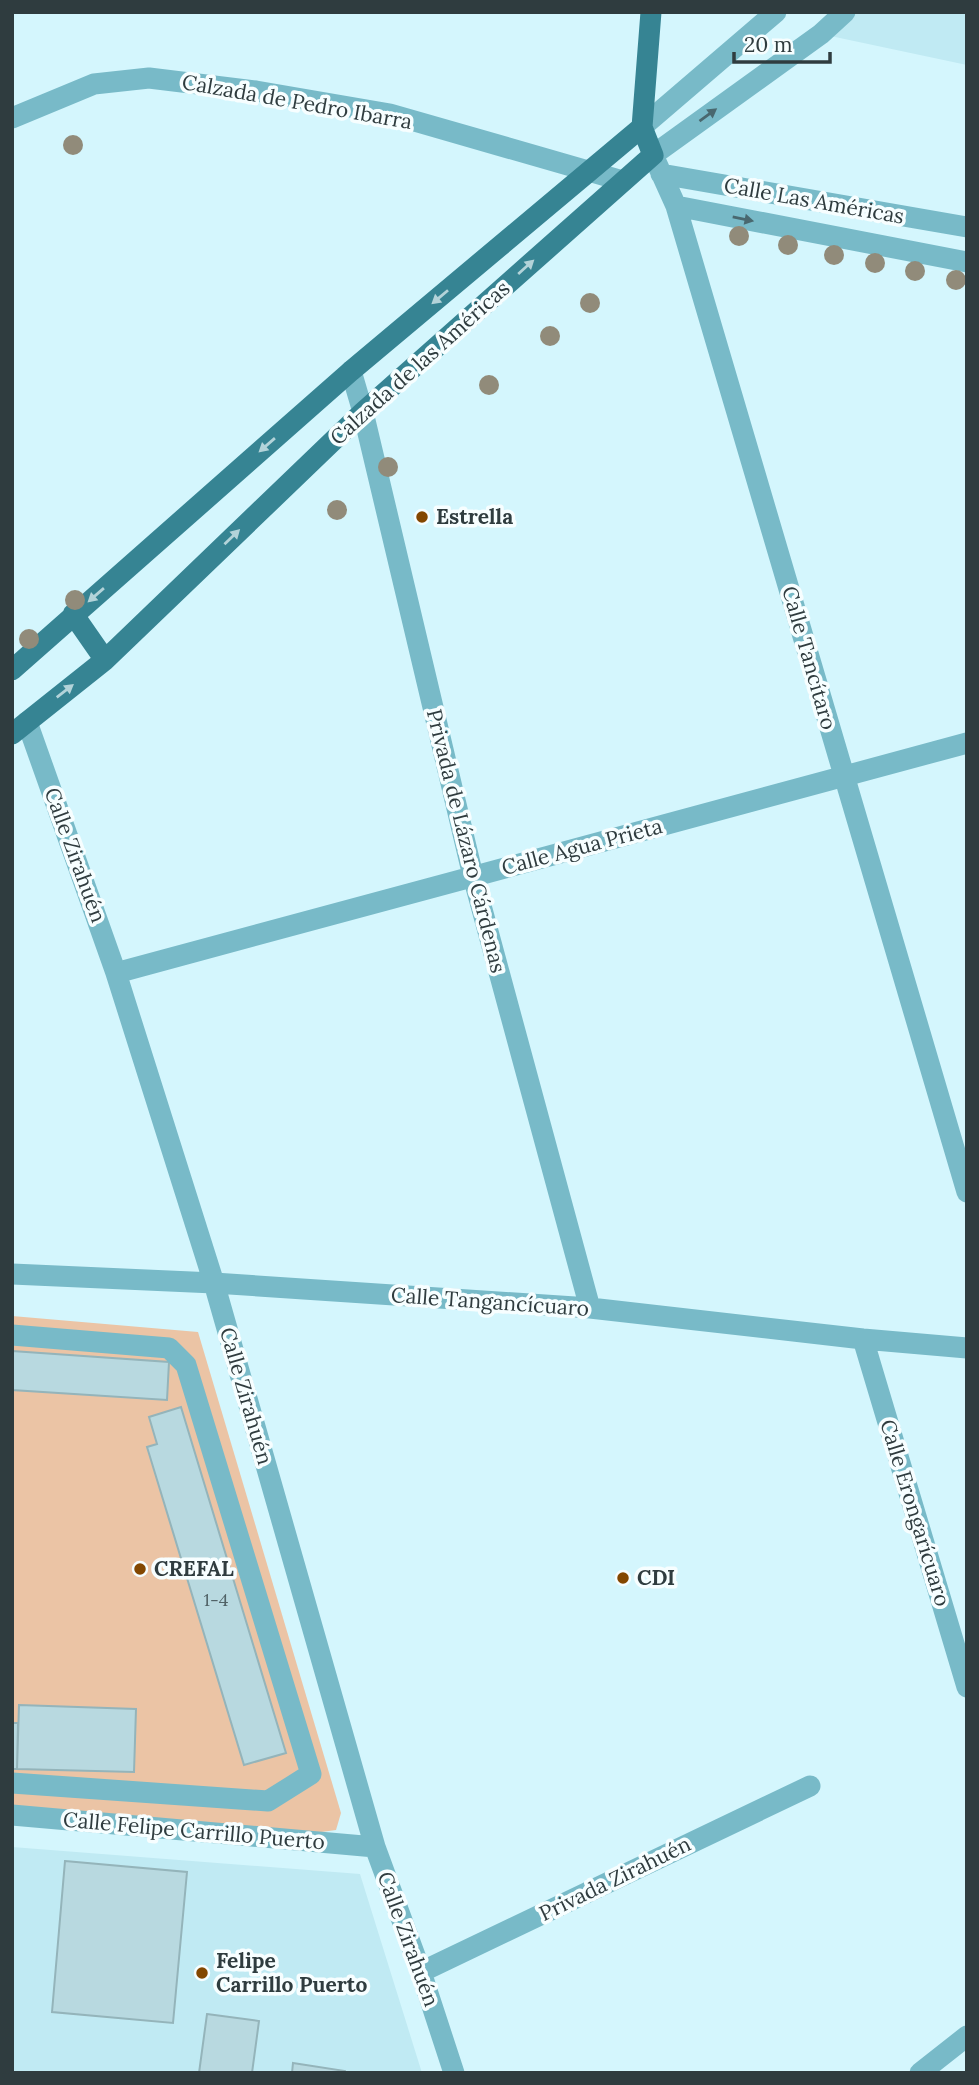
<svg xmlns="http://www.w3.org/2000/svg" width="979" height="2085" viewBox="0 0 979 2085" font-family="Lora,serif">
  <style>
    .built { fill: #c0eaf3 }
    .green { fill: #ebc4a5 }
    .building { fill: #b8d9e0; stroke: #94b4ba; stroke-width: 2 }
    .lines { fill: none; stroke-linecap: round; stroke-linejoin: round }
    .minor { stroke: #78bac8; stroke-width: 21 }
    .major { stroke: #368493; stroke-width: 21 }
    .tree { fill: #918b7a }
    .oneway { fill: #49686f }
    .oneway2 { fill: #b3d3d9 }
    .poi-dot { fill: #834700; stroke: #f7feff; stroke-width: 2.5 }
    .labels { text-anchor: middle; stroke-width: 7; stroke-linejoin: round; paint-order: stroke }
    .number-label { font-size: 18px; fill: #516367 }
    .street-label { font-size: 21px; fill: #2f3c3f; stroke: #f7feff }
    .poi-label { font-size: 21px; font-weight: bold; fill: #2f3c3f; stroke: #f7feff; text-anchor: start }
  </style>
  <rect width="100%" height="100%" fill="#d4f6fd"/>
  <path class="built" d="M845 12H967V65L821 34Z
    M12 1847 360 1874 422 2073H12Z"/>
  <path class="green" d="M12 1316 198 1332 341 1813 336 1830 307 1834 12 1806Z"/>
  <path class="building" d="M12 1351 169 1362 167 1400 12 1390Z
    M181 1407 286 1753 244 1765 147 1447 157 1444 149 1417Z
    M19 1705 136 1709 134 1772 17 1769Z
    M12 1723H18L17 1769H12Z
    M65 1861 187 1872 173 2023 52 2012Z
    M207 2014 259 2021 252 2073H199Z
    M293 2063 345 2071V2073H292Z"/>
  <g class="lines">
    <path class="minor" d="M845 12 821 34 653 155 676 206 967 1192
      M12 118 94 84 149 78 256 91 390 114 623 181
      M642 127 776 12
      M661 174 967 227
      M676 206 967 262
      M351 371 363 412 473 876 590 1308
      M27 722 116 973 214 1283 375 1847 421 1972 454 2073
      M116 973 967 743
      M12 1274 214 1283 590 1308 863 1339 967 1348
      M12 1335 169 1348 186 1365 311 1774 268 1801 12 1783
      M863 1339 967 1687
      M12 1815 375 1847
      M421 1972 810 1786
      M920 2073 967 2036"/>
    <path class="major" d="M73 614 105 660
      M12 670 351 371 642 127
      M12 734 105 660 363 412 653 155 642 127 651 12"/>
  </g>
  <g class="tree">
    <circle cx="73" cy="145" r="10"/>
    <circle cx="739" cy="236" r="10"/>
    <circle cx="788" cy="245" r="10"/>
    <circle cx="834" cy="255" r="10"/>
    <circle cx="875" cy="263" r="10"/>
    <circle cx="915" cy="271" r="10"/>
    <circle cx="956" cy="280" r="10"/>
    <circle cx="590" cy="303" r="10"/>
    <circle cx="550" cy="336" r="10"/>
    <circle cx="489" cy="385" r="10"/>
    <circle cx="388" cy="467" r="10"/>
    <circle cx="337" cy="510" r="10"/>
    <circle cx="75" cy="600" r="10"/>
    <circle cx="29" cy="639" r="10"/>
  </g>
  <defs><path id="oneway-solid" d="M-6-.8H1V-3.2L6.5 0L1 3.2V.8H-6Z" transform="scale(1.75)"/></defs>
  <g class="oneway">
    <use href="#oneway-solid" transform="translate(708 115) rotate(-36)"/>
    <use href="#oneway-solid" transform="translate(743 219) rotate(11)"/>
  </g>
  <g class="oneway2">
    <use href="#oneway-solid" transform="translate(526 267) rotate(-42)"/>
    <use href="#oneway-solid" transform="translate(440 297) rotate(140)"/>
    <use href="#oneway-solid" transform="translate(267 445) rotate(139)"/>
    <use href="#oneway-solid" transform="translate(232 537) rotate(-44)"/>
    <use href="#oneway-solid" transform="translate(96 595) rotate(139)"/>
    <use href="#oneway-solid" transform="translate(65 691) rotate(-38)"/>
  </g>
  <g class="poi-dot">
    <circle cx="422" cy="517" r="7"/>
    <circle cx="140" cy="1569" r="7"/>
    <circle cx="623" cy="1578" r="7"/>
    <circle cx="202" cy="1973" r="7"/>
  </g>
  <g class="labels">
    <g class="number-label">
      <text x="216" y="1606">1-4</text>
    </g>
    <g class="street-label">
      <text transform="translate(297 102) rotate(10)" y="7">Calzada de Pedro Ibarra</text>
      <text transform="translate(814 201) rotate(10)" y="7">Calle Las Américas</text>
      <text transform="translate(420 363) rotate(-42)" y="7">Calzada de las Américas</text>
      <text transform="translate(809 658) rotate(74)" y="7">Calle Tancítaro</text>
      <text transform="translate(466 841) rotate(76)" y="7">Privada de Lázaro Cárdenas</text>
      <text transform="translate(582 847) rotate(-15)" y="7">Calle Agua Prieta</text>
      <text transform="translate(75 855) rotate(70)" y="7">Calle Zirahuén</text>
      <text transform="translate(490 1302) rotate(4)" y="7">Calle Tangancícuaro</text>
      <text transform="translate(246 1396) rotate(74)" y="7">Calle Zirahuén</text>
      <text transform="translate(915 1513) rotate(73)" y="7">Calle Erongarícuaro</text>
      <text transform="translate(194 1831) rotate(5)" y="7">Calle Felipe Carrillo Puerto</text>
      <text transform="translate(615 1879) rotate(-26)" y="7">Privada Zirahuén</text>
      <text transform="translate(408 1939) rotate(70)" y="7">Calle Zirahuén</text>
    </g>
    <g class="poi-label">
      <text x="436" y="524">Estrella</text>
      <text x="154" y="1576">CREFAL</text>
      <text x="637" y="1585">CDI</text>
      <text x="216" y="1968">Felipe<tspan x="216" dy="24">Carrillo Puerto</tspan></text>
    </g>
  </g>
  <rect width="979" height="2085" fill="none" stroke="#2f3c3f" stroke-width="28"/>
  <path d="M734 52v10h96v-10" fill="none" stroke="#2f3c3f" stroke-width="3.5"/>
  <text x="744" y="52" font-size="21" fill="#2f3c3f" stroke="#f7feff" stroke-width="5" paint-order="stroke">20 m</text>
</svg>
